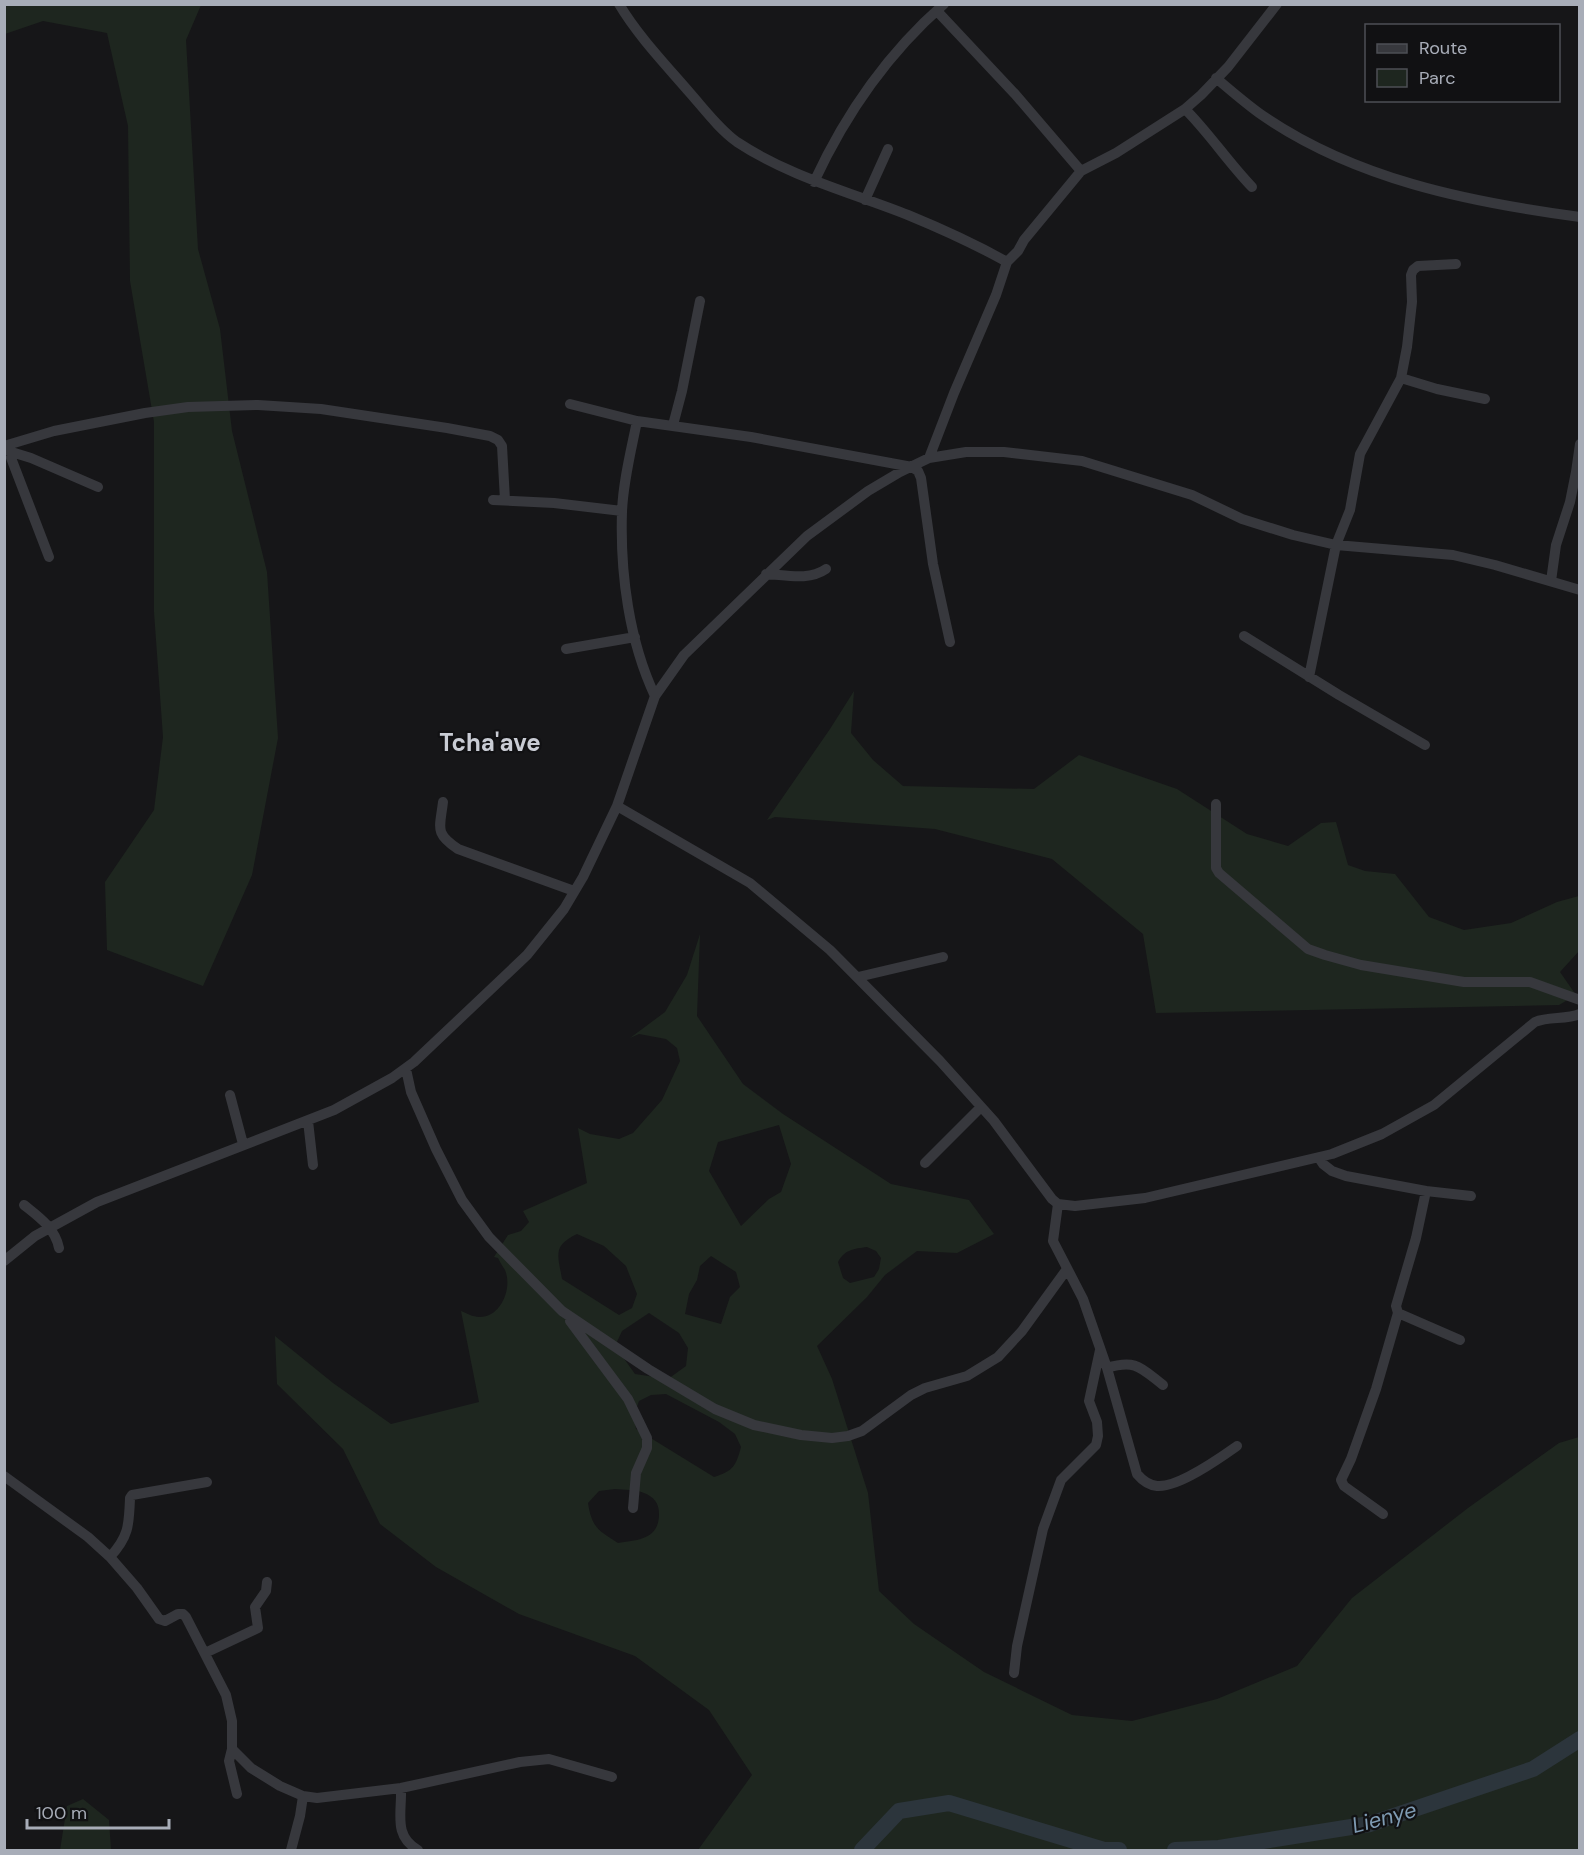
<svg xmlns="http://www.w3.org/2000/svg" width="1584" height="1855" viewBox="0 0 1584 1855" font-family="'DM Sans',sans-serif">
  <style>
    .green { fill: #1e261f; fill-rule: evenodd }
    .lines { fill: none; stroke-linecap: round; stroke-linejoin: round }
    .river { stroke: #2c353c; stroke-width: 16 }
    .minor { stroke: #37383d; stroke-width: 10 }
    .labels { text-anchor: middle; stroke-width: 4.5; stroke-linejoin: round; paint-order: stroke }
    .water-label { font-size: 22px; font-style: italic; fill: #7f9bb3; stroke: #111113 }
    .quarter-label { font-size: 24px; font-weight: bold; fill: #c9ccd4; stroke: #111113 }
  </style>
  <rect width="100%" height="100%" fill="#161618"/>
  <path class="green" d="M4 5H201L186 40 198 249 220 329 232 431 267 572 278 738 252 875 203 986 107 950 105 882 154 810 163 737 154 612V422L130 281 128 126 107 33 43 21 5 34Z
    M854 691 851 733 873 760 903 786 1034 789 1079 755 1177 789 1247 834 1288 846 1321 823 1336 822 1348 865 1365 871 1395 874 1429 917 1464 930 1511 923 1557 902 1579 896V951L1560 972 1576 995 1559 1005 1156 1013 1143 934 1052 859 935 829 775 817 767 820 830 729Z
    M700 934 697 1016 743 1084 783 1114 891 1184 969 1200 994 1234 957 1253 917 1251 885 1275 867 1297 817 1346 832 1379 868 1493 879 1591 914 1624 984 1672 1072 1715 1132 1721 1217 1699 1297 1666 1352 1598 1468 1508 1559 1443 1579 1437V1850H698L752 1775 709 1710 635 1656 519 1614 436 1567 380 1524 343 1449 277 1384 275 1336 333 1383 391 1424 479 1402 461 1311C466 1313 473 1317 479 1317 500 1318 513 1289 505 1270 503 1267 500 1262 498 1258L494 1257 508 1235 521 1231 529 1222 523 1211 587 1183 578 1128 590 1134 619 1139 633 1133 662 1100 680 1061 677 1048 666 1039 639 1034 630 1038 665 1012 687 975ZM779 1125 791 1164 781 1192 769 1199 741 1226 709 1171 718 1142ZM577 1234 604 1246 626 1266 637 1294 632 1308 619 1315 562 1279C558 1255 552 1246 577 1234ZM867 1247 876 1251 881 1258 879 1269 874 1277 850 1283 843 1278 838 1262C845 1249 854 1249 867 1247ZM711 1256 736 1272 740 1287 730 1297 721 1324 685 1314 689 1294 697 1280 700 1266ZM649 1313 679 1333 688 1348 686 1366 668 1379 635 1374 615 1346 622 1331ZM666 1394 719 1422 735 1434 741 1447C736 1466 733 1471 714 1477L636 1429 634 1415 639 1401 651 1395ZM615 1489C624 1490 636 1489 644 1493 654 1497 659 1503 659 1514 659 1539 639 1540 618 1543 598 1530 592 1528 588 1503L599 1491Z
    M83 1799 109 1820 111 1850H60L67 1806Z"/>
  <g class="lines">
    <path class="river" d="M862 1850 899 1811 949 1803 1104 1850H1119
      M1175 1850 1219 1848 1370 1824 1533 1769 1580 1739"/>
    <path class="minor" d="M619 4C638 36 666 65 690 93 705 110 719 129 737 142 790 177 850 192 908 215 942 229 975 244 1007 262
      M937 11 1015 94 1081 171
      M1216 78C1230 90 1244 102 1259 113 1353 179 1468 202 1580 217
      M1185 109C1209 133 1228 162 1252 187
      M814 182C845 115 888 53 944 4
      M865 200 888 149
      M1401 378 1437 389 1485 399
      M570 404 637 421 751 437 912 467 918 471 921 478 933 564 950 642
      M637 421C631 451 623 482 622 512 620 573 629 641 655 696
      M673 425 682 391 700 301
      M4 446 54 431 145 413 188 407 258 405 321 409 447 428 490 436 498 440 502 446 505 500
      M5 450 31 458 98 487
      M8 450 49 557
      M929 458 954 393 996 295 1007 262 1018 251 1024 240 1081 171 1116 153 1185 109 1201 95 1228 67 1277 4
      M493 500 554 503 622 511
      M766 574C786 575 809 581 826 569
      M1551 581 1556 545 1570 502 1576 472 1580 444
      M1244 636 1339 695 1425 745
      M566 649 635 637
      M1309 677 1336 545 1350 510 1360 454 1401 378 1407 347 1412 302 1411 275 1413 270 1418 266 1456 264
      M443 802C440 828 434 833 458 849L574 891
      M1216 804V868L1219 873 1308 949 1325 955 1361 965 1464 982H1530L1580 1000
      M617 806 750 883 830 950 940 1061 994 1121 1052 1199 1058 1204 1075 1206 1145 1198 1332 1154 1382 1134 1434 1105 1535 1022C1549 1016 1565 1020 1580 1014
      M858 977 943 957
      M406 1069 411 1092 436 1149 462 1200 489 1237 562 1311 648 1369 715 1409 754 1425 801 1435 832 1438 848 1436 862 1431 911 1395 925 1388 967 1376 998 1357 1022 1331 1067 1269
      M230 1095 243 1144
      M308 1121 313 1165
      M1319 1158 1323 1164 1332 1171 1346 1176 1426 1191 1471 1196
      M925 1163 981 1107
      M1426 1191 1416 1238 1396 1306 1398 1313 1460 1340
      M1058 1204 1053 1241 1083 1299 1107 1368 1137 1474C1142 1480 1148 1485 1157 1486 1178 1488 1220 1458 1237 1446
      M24 1205C39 1217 55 1228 59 1248
      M4 1261 35 1236 97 1202 334 1110 392 1078 414 1062 527 955 564 909 583 877 617 806 655 696 684 655 807 536 868 491 900 472 929 458 966 452H1004L1082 461 1192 495 1242 519 1293 535 1336 545 1453 555 1495 565 1580 590
      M570 1321 628 1399 647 1438V1448L636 1473 633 1508
      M1107 1368C1136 1359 1141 1368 1163 1385
      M4 1476 88 1537 110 1557 137 1588 159 1619 165 1621 178 1614H183L186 1617 226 1695 232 1721V1749L229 1761 237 1794
      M1383 1514 1344 1486 1341 1480 1351 1459 1376 1389 1398 1313
      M110 1557C129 1536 129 1525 130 1498L132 1495 207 1482
      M205 1653 258 1628 255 1607 266 1591 267 1582
      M1014 1673 1017 1646 1043 1529 1061 1480 1096 1445 1098 1436 1097 1422 1089 1401 1100 1350
      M232 1749 251 1768 280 1786 303 1796 317 1798 401 1788 520 1762 549 1759 612 1777
      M401 1788C402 1813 393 1836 418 1850
      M291 1850 300 1816 303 1796"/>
  </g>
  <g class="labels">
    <g class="water-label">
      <text transform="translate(1384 1817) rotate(-15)" y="8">Lienye</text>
    </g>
    <g class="quarter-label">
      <text x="490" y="751">Tcha'ave</text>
    </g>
  </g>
  <rect width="1584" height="1855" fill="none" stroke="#a8adb8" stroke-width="12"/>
  <rect x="1365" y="24" width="195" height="78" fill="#111113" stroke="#4d4f55" stroke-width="1.5"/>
  <rect x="1377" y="44" width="30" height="9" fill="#37383d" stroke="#4d4f55" stroke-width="1.5"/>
  <text x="1419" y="54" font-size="18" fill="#a8adb8">Route</text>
  <rect x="1377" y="69" width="30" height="18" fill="#1e261f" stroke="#4d4f55" stroke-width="1.5"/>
  <text x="1419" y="84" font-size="18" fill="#a8adb8">Parc</text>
  <path d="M27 1819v9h142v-9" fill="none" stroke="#a8adb8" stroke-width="3"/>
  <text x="36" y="1819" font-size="18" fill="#a8adb8" stroke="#111113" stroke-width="4.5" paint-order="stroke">100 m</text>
</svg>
